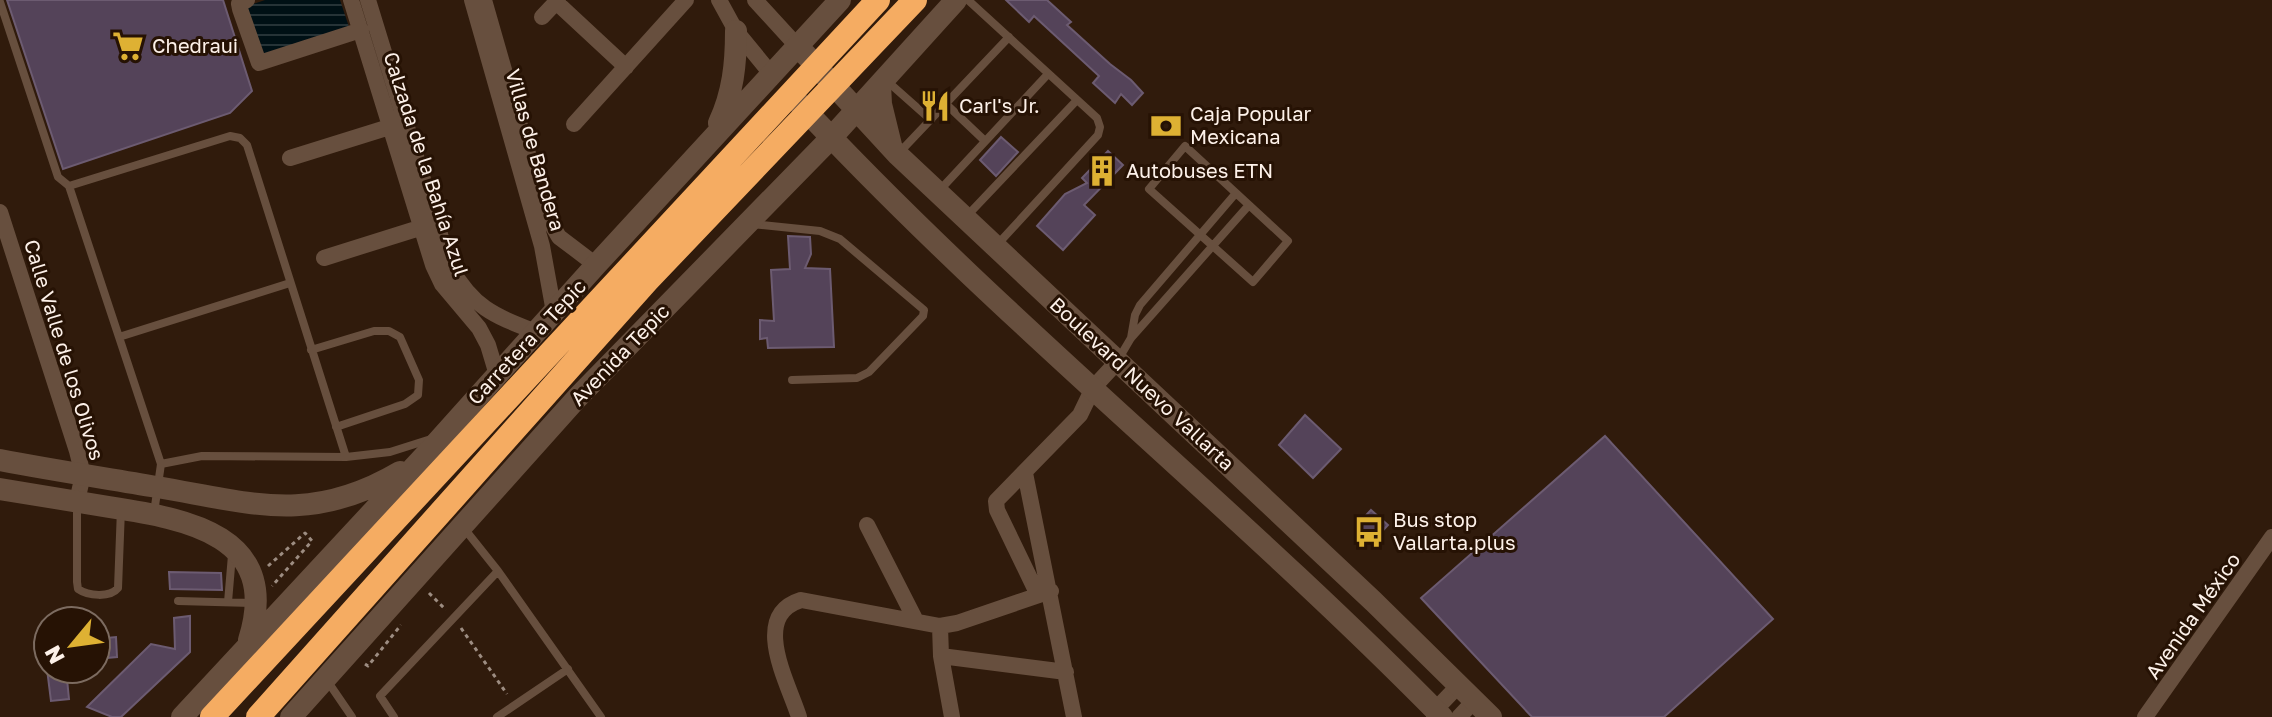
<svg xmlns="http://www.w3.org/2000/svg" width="2272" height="717" viewBox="0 0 2272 717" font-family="'Golos Text',sans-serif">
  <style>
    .water { fill: url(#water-rules) }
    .building { fill: #544359; stroke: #6c5b71; stroke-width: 2 }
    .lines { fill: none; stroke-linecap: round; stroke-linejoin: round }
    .path { stroke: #9d8d82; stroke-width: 3; stroke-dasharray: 4 4; stroke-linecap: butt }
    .lane { stroke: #674f3e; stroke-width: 8 }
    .street { stroke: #674f3e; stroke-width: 16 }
    .secondary { stroke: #674f3e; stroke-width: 22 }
    .highway { stroke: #f5ac62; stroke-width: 24 }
    .labels { text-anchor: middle; stroke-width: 6; stroke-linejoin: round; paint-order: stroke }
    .poi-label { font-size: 20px; fill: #fdf1e9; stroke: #261204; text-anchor: start }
    .street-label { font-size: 20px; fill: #fdf1e9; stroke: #261204 }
  </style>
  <defs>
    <pattern id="water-rules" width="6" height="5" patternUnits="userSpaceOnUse" patternTransform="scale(2)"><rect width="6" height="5" fill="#001015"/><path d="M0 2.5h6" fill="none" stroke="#263337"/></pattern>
  </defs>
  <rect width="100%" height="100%" fill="#301b0c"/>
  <path class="water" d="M265 0H340L349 27 262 56 247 6Z"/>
  <path class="building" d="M7 0H223L252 91 230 113 63 169Z
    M1006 0H1047L1071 22 1067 25 1110 64 1131 80 1143 93 1132 105 1121 94 1115 103 1093 83 1099 76 1034 16 1029 22Z
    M1001 137 1018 152 996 176 980 160Z
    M1108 151 1123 165 1084 205 1095 215 1063 250 1037 226 1065 194 1087 183 1082 178Z
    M788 236 810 237 811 254 805 268 830 269 834 347 768 348 767 338 760 339V320L774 321 771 270 790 269Z
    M1305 415 1341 449 1313 478 1279 445Z
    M1605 436 1773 619 1664 717H1532L1421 598Z
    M1371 510 1388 525 1372 542 1356 526Z
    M169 572 221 573 222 590 170 589Z
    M190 616V652L121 717H112L87 707 151 644 175 649 174 618Z
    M116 637 117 657 96 659V639Z
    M47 669H66L69 699 51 701Z"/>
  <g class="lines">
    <path class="path" d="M268 566 305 533 312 541 272 586
      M429 593 446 610
      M461 628 507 694
      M365 664 368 666 401 625"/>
    <path class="lane" d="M968 0 1097 118 1100 127 1098 135 996 246
      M0 2 58 177 69 186 161 464 154 513
      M887 81 931 120
      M946 104 985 141
      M1185 146 1288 241 1253 282 1149 189Z
      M898 154 1009 37
      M69 186 230 136 240 138 247 145 346 457
      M938 192 1048 74
      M965 218 1077 100
      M752 224 820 231 840 239 924 310 923 316 869 372 857 378 792 380
      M119 337 290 283
      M1131 338 1135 315 1140 305 1236 193
      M311 350 374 331H389L400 337 419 380 418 395 405 404 336 427
      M1118 360 1131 338 1249 205
      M161 464 202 456 346 457 390 452 431 439
      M77 505V582L78 589C88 596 110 598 118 588L121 509
      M463 527 498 571 601 717
      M178 601 252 603
      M228 602 232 555
      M326 679 352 717
      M394 717 380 696 498 571
      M497 717 568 669"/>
    <path class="street" d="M247 0 239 4 240 9 259 63 361 30
      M351 0 433 265 442 284 479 328 488 345 497 375
      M368 0 450 267C474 308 493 315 536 332
      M472 0 542 246 554 312
      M484 0 545 213 559 237 596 265
      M719 0 736 31 772 75
      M755 0 798 47
      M556 2 626 67
      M542 17 558 0
      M574 124 686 0
      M290 158 399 124
      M0 212 77 451 83 475 77 501
      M324 258 429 225
      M1025 473 1074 717
      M867 525 916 621
      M1038 595 997 510 996 501 1080 415 1093 388 1118 361
      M940 626 941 656 952 717
      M941 656 1066 672
      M799 717C788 682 750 616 801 600L940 626 957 623 1051 591
      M1434 717 1435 710 1459 685
      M1459 717 1475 700
      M2145 717 2272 537"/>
    <path class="secondary" d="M805 54 898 155 1374 602 1491 717
      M880 84 881 104 891 145
      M795 99C998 318 1233 504 1442 717
      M719 123C733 93 736 64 736 31
      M0 460C52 470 105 478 157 487 252 503 310 525 400 472
      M0 489C36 495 73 501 109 507 187 519 282 535 249 640
      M182 717 430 450 596 265 840 0
      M291 717 577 398 831 138 956 0"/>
    <path class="highway" d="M212 717 878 0
      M258 717 647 281 915 0"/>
  </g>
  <defs>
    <symbol id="supermarket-bare" viewBox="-9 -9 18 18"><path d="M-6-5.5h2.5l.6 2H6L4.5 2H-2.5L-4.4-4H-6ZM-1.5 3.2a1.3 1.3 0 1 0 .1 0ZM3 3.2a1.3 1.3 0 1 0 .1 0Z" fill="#deb133" stroke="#261204" stroke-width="2.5" paint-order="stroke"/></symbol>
    <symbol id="restaurant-bare" viewBox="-9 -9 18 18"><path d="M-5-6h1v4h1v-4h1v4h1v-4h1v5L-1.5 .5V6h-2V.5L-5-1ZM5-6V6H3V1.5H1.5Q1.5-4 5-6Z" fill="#deb133" stroke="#261204" stroke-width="2.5" paint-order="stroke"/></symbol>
    <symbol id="bank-bare" viewBox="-9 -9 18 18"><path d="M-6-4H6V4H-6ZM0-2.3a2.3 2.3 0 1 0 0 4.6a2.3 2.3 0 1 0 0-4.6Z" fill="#deb133" stroke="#261204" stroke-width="2.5" paint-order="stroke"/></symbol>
    <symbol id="building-bare" viewBox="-9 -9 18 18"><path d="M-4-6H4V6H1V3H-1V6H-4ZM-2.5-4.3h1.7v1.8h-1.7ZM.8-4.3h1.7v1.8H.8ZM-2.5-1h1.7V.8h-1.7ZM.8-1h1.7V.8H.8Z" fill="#deb133" stroke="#261204" stroke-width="2.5" paint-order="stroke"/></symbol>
    <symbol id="bus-bare" viewBox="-9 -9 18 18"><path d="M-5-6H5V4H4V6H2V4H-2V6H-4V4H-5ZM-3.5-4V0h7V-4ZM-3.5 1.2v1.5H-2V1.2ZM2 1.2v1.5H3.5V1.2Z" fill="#deb133" stroke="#261204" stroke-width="2.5" paint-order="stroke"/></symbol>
  </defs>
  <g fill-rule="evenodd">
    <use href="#supermarket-bare" x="106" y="24" width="44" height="44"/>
    <use href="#restaurant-bare" x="913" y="84" width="44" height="44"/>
    <use href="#bank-bare" x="1144" y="104" width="44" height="44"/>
    <use href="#building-bare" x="1080" y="149" width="44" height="44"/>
    <use href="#bus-bare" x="1347" y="510" width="44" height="44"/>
  </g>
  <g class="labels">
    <g class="poi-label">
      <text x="152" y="53">Chedraui</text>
      <text x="959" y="113">Carl's Jr.</text>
      <text x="1190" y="121">Caja Popular<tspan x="1190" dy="23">Mexicana</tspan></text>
      <text x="1126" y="178">Autobuses ETN</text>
      <text x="1393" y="527">Bus stop<tspan x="1393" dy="23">Vallarta.plus</tspan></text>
    </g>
    <g class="street-label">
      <text transform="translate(535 150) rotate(74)" y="7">Villas de Bandera</text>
      <text transform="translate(426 164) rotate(72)" y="7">Calzada de la Bahía Azul</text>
      <text transform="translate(527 342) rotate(-47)" y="7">Carretera a Tepic</text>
      <text transform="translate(64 350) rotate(73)" y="7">Calle Valle de los Olivos</text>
      <text transform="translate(620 355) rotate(-46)" y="7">Avenida Tepic</text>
      <text transform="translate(1142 384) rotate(43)" y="7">Boulevard Nuevo Vallarta</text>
      <text transform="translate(2193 616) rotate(-55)" y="7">Avenida México</text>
    </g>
  </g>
  <g transform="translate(72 645) rotate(241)"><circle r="38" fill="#261204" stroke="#7c6b60" stroke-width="2"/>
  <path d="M0-6L14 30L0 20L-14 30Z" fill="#deb133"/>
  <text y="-12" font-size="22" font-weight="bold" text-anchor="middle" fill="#fdf1e9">N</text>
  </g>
</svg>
